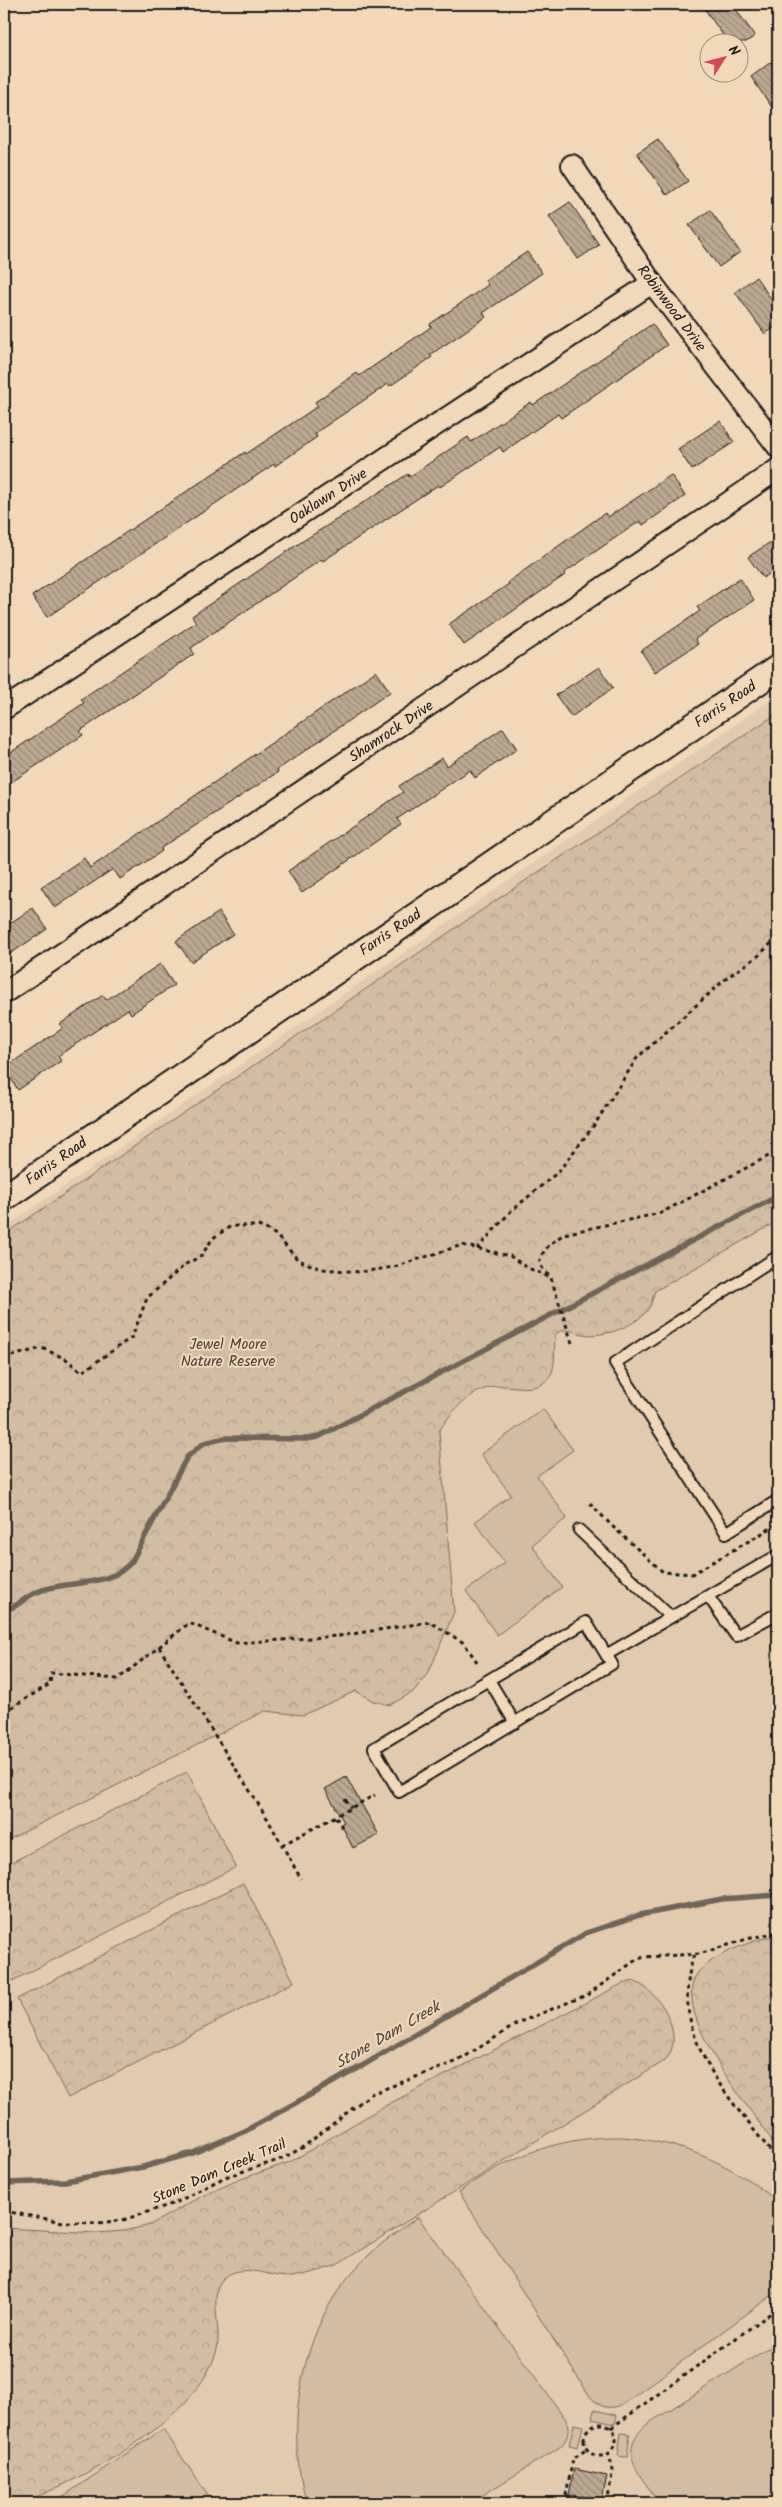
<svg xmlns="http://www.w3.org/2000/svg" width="782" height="2507" viewBox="0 0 782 2507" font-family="Kalam,sans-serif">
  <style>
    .built { fill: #e1caad }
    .forest { fill: url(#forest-crowns); stroke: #776c5f }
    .pitch { fill: #d2bca2; stroke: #776c5f }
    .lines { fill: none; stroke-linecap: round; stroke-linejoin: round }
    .stream { stroke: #6e6559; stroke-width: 5.5 }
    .building { fill: url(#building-back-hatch); stroke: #1c1c1c }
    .service-casing { stroke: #1c1c1c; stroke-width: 14 }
    .minor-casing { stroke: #1c1c1c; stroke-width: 24 }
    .tertiary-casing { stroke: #1c1c1c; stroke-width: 29 }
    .path { stroke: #1c1c1c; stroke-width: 3; stroke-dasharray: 4 4; stroke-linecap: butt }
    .service { stroke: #f1d8b9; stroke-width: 10 }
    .minor { stroke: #f1d8b9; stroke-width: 20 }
    .tertiary { stroke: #f1d8b9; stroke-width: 25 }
    .labels { text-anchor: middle; stroke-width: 4; stroke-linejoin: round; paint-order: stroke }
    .street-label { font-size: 15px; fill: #1c1c1c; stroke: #f1d8b9 }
    .park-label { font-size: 15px; fill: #4a443e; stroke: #f1d8b9 }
    .water-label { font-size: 16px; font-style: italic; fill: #4c4640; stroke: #f1d8b9 }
  </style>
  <defs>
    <pattern id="forest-crowns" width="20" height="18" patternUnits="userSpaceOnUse" patternTransform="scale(1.25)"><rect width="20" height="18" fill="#d2bca2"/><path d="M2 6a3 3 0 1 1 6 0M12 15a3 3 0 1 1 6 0" fill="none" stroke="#b4a18b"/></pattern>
    <pattern id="building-back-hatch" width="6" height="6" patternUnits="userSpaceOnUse" patternTransform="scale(1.25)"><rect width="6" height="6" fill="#bca992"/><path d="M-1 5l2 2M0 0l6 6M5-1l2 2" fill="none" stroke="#988976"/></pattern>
  </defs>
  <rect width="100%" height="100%" fill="#f1d8b9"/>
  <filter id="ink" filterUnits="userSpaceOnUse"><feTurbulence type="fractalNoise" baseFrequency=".02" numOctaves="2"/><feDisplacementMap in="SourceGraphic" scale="10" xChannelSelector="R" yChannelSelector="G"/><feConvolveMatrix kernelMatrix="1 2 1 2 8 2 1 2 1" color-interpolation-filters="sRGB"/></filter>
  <g filter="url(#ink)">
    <path class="built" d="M778 695V2503H4V1228Z"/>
    <path class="forest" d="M778 713V1221L655 1291C653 1296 652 1302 650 1306 639 1326 604 1338 583 1334 571 1332 565 1326 555 1335 554 1345 556 1365 551 1374 537 1399 508 1380 487 1388 466 1395 450 1413 439 1431L454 1612 429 1672 413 1692 390 1705 373 1701 356 1691 303 1715 265 1711 4 1842V1235L504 895Z
      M187 1772 236 1867 8 1983 4 1974V1866Z
      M243 1883 294 1982 68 2098 17 1999Z
      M778 1935V2149C754 2113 674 2020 695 1977 706 1956 756 1939 778 1935Z
      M633 1981C660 1990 686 2035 666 2060L335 2266C321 2270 307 2275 291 2277 271 2278 244 2262 225 2277 207 2291 222 2328 217 2349 199 2419 89 2475 27 2501L19 2503H4V2228L97 2233 124 2231 150 2225 196 2199 238 2180 290 2162 381 2108 622 1984Z"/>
    <path class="pitch" d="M543 1409 573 1450 537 1476 567 1518 532 1545 562 1587 497 1635 466 1591 505 1563 475 1522 511 1495 481 1454Z
      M622 2137C678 2141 731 2163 774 2199L778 2203V2291L625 2403C611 2411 599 2408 589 2395L459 2192C507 2156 562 2136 622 2137Z
      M418 2217 565 2418C571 2431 568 2441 557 2449L470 2503H307C284 2430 300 2336 349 2276 369 2252 393 2234 418 2217Z
      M778 2342V2503H660C641 2477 613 2450 649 2423Z
      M594 2410 617 2415 615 2424 592 2419Z
      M574 2424 583 2426 578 2447 569 2445Z
      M163 2429 213 2503H53Z
      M621 2433 630 2434 627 2457 618 2456Z"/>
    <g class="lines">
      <path class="stream" d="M4 1610C18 1608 24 1597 37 1592 68 1579 110 1589 132 1561L187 1457 204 1443 226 1438 307 1439 318 1437 778 1196
        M4 2183 65 2181 143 2167 193 2153 245 2131 362 2066 586 1933 640 1915 722 1899 778 1895"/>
    </g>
    <path class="building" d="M701 4H732L755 36 746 42H728Z
      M771 62 778 72V116L751 77Z
      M658 139 688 181 667 195 637 153Z
      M570 202 599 245 578 259 549 216Z
      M710 210 740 252 719 267 689 225Z
      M527 252 542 273 483 313 486 317 430 355 432 357 390 386 388 384 315 433 317 437 275 466 274 464 47 617 32 596 245 452 246 454 318 406 315 402 357 373 359 376 431 327 430 324 488 285 485 280Z
      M756 277 778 309V325L765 334 735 292Z
      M652 324 667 345 561 418 558 414 503 452 500 447 440 487 438 485 323 561 322 559 191 648 194 654 80 731 83 735 4 787V757L84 703 81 699 196 622 192 616 292 548 408 474 409 477 468 437 471 442 531 402 533 405Z
      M720 421 734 442 692 470 678 449Z
      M671 475 685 496 643 525 640 521 564 573 565 575 464 645 449 624 509 584 508 582 605 513 608 517Z
      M778 537V568L763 578 748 557Z
      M740 578 754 600 695 639 698 644 655 672 641 651 700 611 697 607Z
      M599 667 613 688 571 717 556 695Z
      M376 671 390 692 277 770 278 772 161 848 162 851 120 879 113 869 55 908 41 887 84 858 90 868Z
      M503 728 517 749 475 778 470 770 397 819 401 824 302 893 288 871 403 792 399 786 442 758 447 766Z
      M33 908 47 929 4 958V927Z
      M219 912 233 934 191 962 176 941Z
      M160 964 174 985 131 1014 128 1009 58 1056 61 1061 18 1090 4 1068 63 1028 60 1024 103 995 106 1000Z
      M346 1777 379 1835 353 1848 341 1824 344 1822 325 1789Z
      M574 2469 607 2476 602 2499 569 2495Z"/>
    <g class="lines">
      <defs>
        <path id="service" d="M778 1256 615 1363 726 1533 778 1500
          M579 1530 671 1617
          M708 1596 736 1636 778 1613
          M586 1622 612 1664 399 1792 374 1748Z
          M606 1655 778 1555
          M489 1680 515 1723"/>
        <path id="minor" d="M572 165 652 283 778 447
          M4 709 652 283
          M4 993 778 469"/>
        <path id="tertiary" d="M4 1198 778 668"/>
      </defs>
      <use href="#service" class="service-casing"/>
      <use href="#minor" class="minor-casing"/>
      <use href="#tertiary" class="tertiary-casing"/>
      <path class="path" d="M477 1249 510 1212 558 1172 595 1124 637 1058 729 976 757 957 778 937
        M572 1343 551 1278 539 1264C542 1249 552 1242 564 1234L661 1213 778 1151
        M4 1358 42 1348 66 1359 82 1372 132 1337 147 1298 186 1264 201 1256 213 1238 231 1226H258L268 1230 276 1235 298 1260 322 1269 360 1272 394 1267 462 1245 510 1256 526 1267 551 1278
        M590 1503 612 1526 663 1572 692 1574 778 1524
        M159 1647 189 1623 237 1643 339 1636 430 1622 464 1643 477 1662
        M4 1712 50 1684 51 1673 118 1679 159 1647 267 1818 301 1879
        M345 1799 351 1808
        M336 1817 343 1829
        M282 1845 375 1795
        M694 1955C666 2038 733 2100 778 2161
        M4 2211 63 2222 98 2223 123 2220 175 2203 225 2177 279 2160 302 2148 371 2094 458 2061 520 2022 587 1995 636 1960 644 1957 699 1954 747 1939 778 1932
        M584 2440a16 16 0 1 1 32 0a16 16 0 1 1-32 0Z
        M611 2428 778 2308
        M566 2496 603 2503
        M567 2503 565 2500 573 2459 587 2449
        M607 2503 613 2469 608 2453"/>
      <use href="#service" class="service"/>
      <use href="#minor" class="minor"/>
      <use href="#tertiary" class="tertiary"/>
    </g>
  </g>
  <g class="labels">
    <g class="street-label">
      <text transform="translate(672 308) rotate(53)" y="5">Robinwood Drive</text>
      <text transform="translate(328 496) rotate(-33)" y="5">Oaklawn Drive</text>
      <text transform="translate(725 704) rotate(-34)" y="5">Farris Road</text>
      <text transform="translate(391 731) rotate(-34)" y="5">Shamrock Drive</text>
      <text transform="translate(390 932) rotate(-34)" y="5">Farris Road</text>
      <text transform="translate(56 1161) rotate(-35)" y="5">Farris Road</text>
      <text transform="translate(219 2171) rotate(-23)" y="5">Stone Dam Creek Trail</text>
    </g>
    <g class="park-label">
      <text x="228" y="1349">Jewel Moore<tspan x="228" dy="17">Nature Reserve</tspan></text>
    </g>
    <g class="water-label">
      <text transform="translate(387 2034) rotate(-30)" y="6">Stone Dam Creek</text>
    </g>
  </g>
  <rect width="782" height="2507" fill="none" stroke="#f1d8b9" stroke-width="20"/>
  <rect x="10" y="10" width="762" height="2487" fill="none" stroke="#1c1c1c" stroke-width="2" filter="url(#ink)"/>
  <g transform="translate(724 58) rotate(54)"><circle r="24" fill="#f1d8b9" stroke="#9c8d7a"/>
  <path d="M0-4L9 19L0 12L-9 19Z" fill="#d1495b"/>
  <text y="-8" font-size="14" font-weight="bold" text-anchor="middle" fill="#1c1c1c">N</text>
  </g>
</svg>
